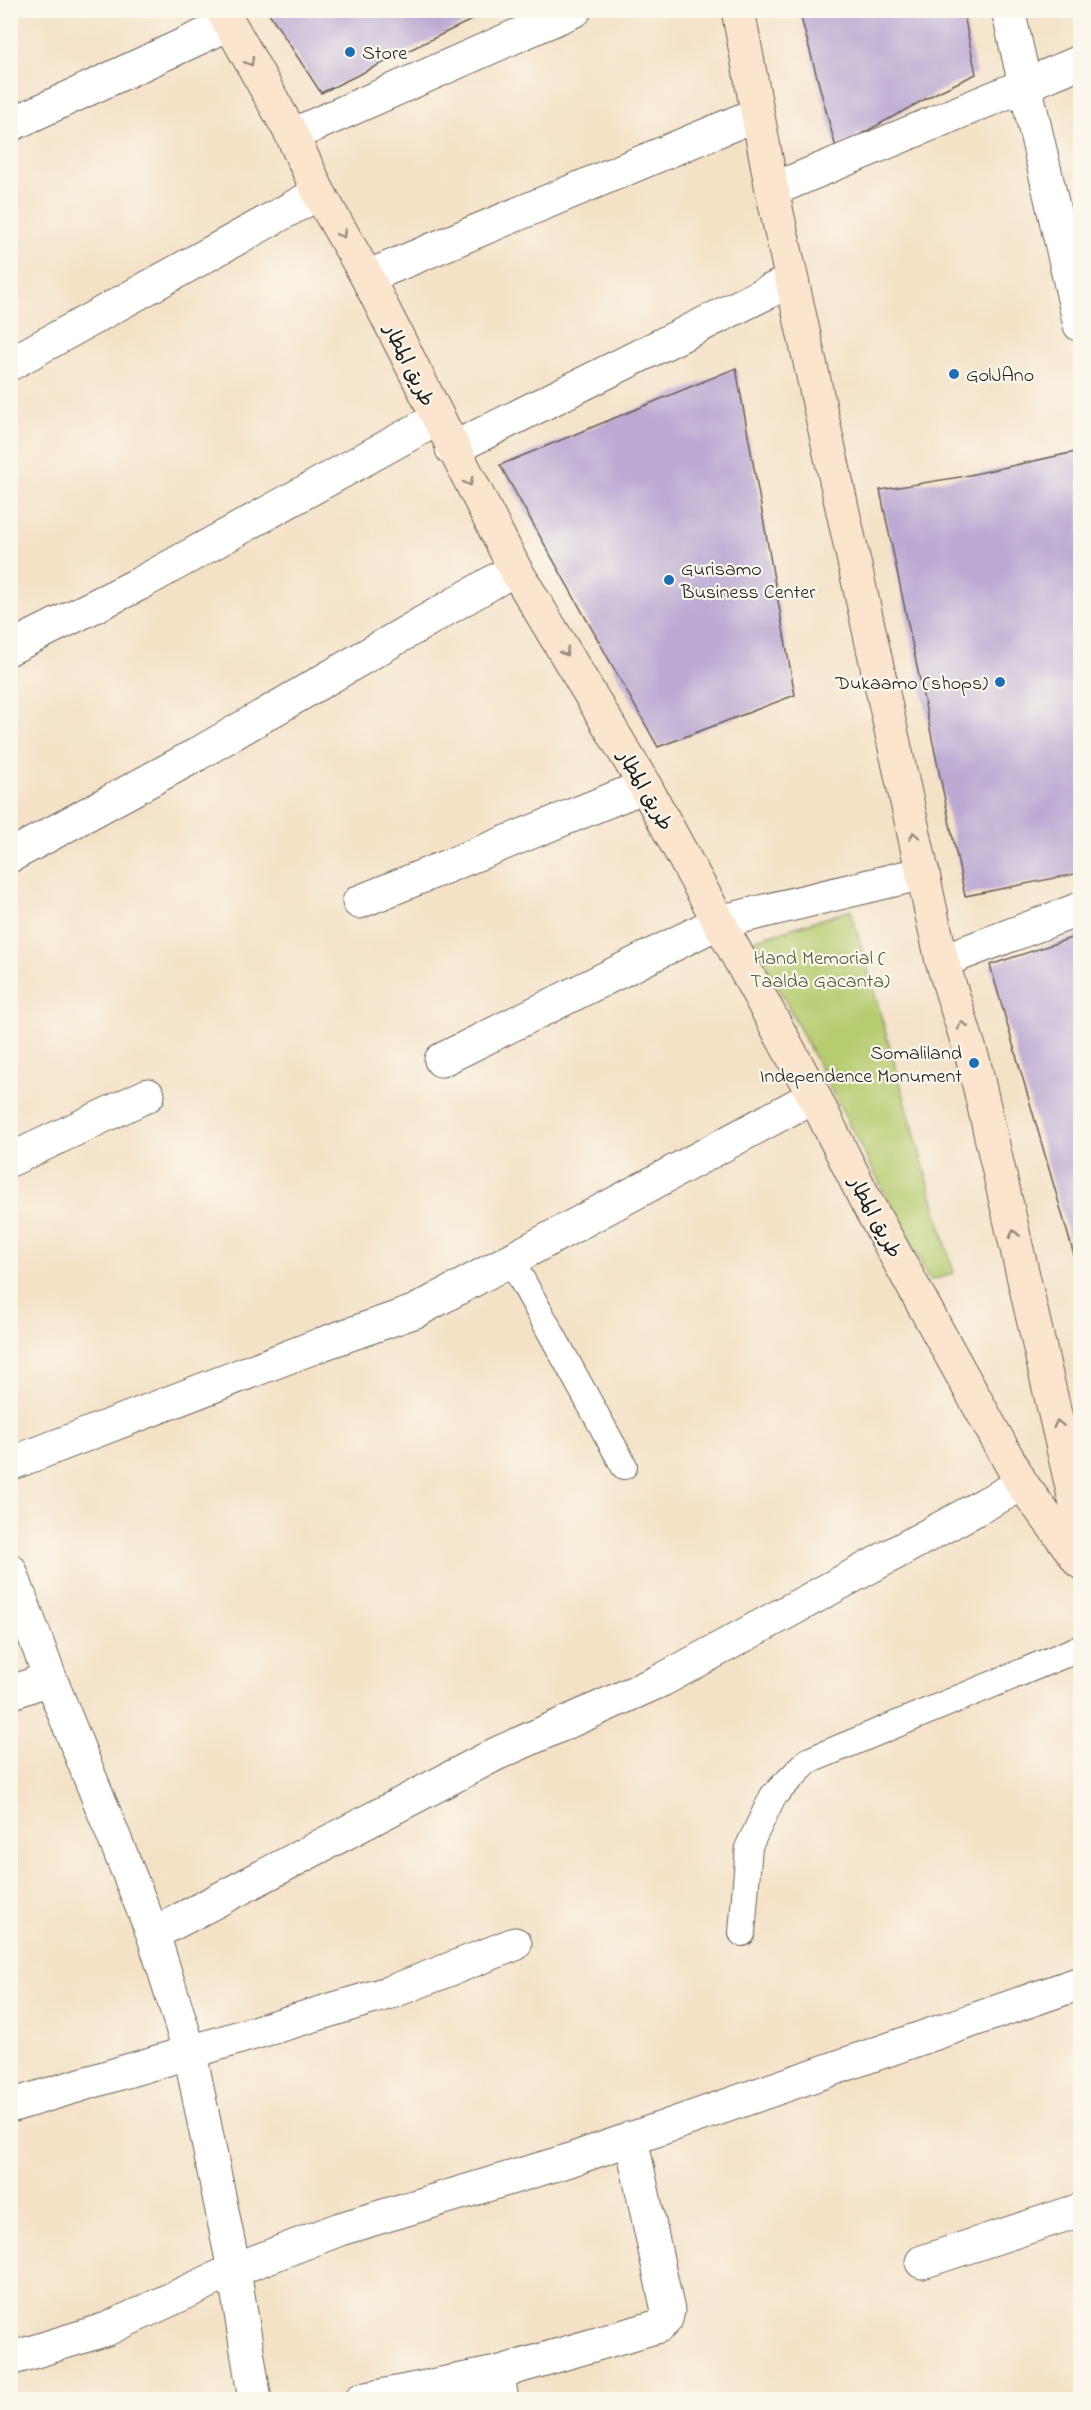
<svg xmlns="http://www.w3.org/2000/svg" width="1091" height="2410" viewBox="0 0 1091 2410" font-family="'Indie Flower','Playpen Sans Arabic',sans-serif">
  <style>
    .green { fill: #b5cc70; stroke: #687446; stroke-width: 1.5 }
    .building { fill: #bcaad3 }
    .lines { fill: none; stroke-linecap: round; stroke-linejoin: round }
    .lane-casing { stroke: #686158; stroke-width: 28 }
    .street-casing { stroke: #686158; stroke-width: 35 }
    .secondary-casing { stroke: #686158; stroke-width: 35 }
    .lane { stroke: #fff; stroke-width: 26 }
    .street { stroke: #fff; stroke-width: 33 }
    .secondary { stroke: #fce5cf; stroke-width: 33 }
    .oneway { stroke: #978b7e }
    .poi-dot { fill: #1f6fb2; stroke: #fbf7ec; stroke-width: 2 }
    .labels { text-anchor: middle; stroke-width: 4.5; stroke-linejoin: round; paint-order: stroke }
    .poi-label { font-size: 20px; fill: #1c1c1c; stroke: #fbf7ec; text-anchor: start }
    .street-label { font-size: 20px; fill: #1c1c1c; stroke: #fbf7ec }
    .park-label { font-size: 20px; fill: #525a39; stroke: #fbf7ec }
  </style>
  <rect width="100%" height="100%" fill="#fbf7ec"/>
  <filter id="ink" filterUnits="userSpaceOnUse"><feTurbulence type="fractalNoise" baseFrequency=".0167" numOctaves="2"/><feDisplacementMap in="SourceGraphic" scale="12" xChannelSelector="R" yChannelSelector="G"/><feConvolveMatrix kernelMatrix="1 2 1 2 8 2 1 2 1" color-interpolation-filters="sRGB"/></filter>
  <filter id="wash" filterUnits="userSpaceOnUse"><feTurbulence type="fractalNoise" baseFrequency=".008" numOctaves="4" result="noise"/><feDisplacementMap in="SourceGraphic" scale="24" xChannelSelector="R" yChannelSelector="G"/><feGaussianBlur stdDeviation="1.35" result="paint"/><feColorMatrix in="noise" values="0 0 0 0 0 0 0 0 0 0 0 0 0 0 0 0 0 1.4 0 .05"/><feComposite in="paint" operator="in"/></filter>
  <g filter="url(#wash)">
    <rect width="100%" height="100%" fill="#f4e2c7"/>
    <path class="green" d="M851 910 954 1273 930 1281 754 940Z"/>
    <g id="blocks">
      <path class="building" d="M267 10H492L321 93Z
        M799 10H963L976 74 938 92 836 148Z
        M736 368 795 695 658 747 500 465Z
        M1080 451V873L965 896 880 490 960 477Z
        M1080 935V1276L990 965Z"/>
    </g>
  </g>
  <g filter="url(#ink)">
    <use href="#blocks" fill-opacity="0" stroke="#686158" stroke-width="1.5"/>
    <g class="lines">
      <defs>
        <path id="lane" d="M511 1260 624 1466
          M742 1933 749 1846 773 1796 808 1761 1080 1648"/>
        <path id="street" d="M1008 10 1080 325
          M10 125 229 24
          M292 135 575 10
          M772 190 1080 62
          M367 277 757 114
          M10 364 319 193
          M452 449 792 280
          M10 648 139 584 437 419
          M10 856 196 755 515 569
          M359 902 645 786
          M942 961 1080 909
          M441 1060 719 922 923 873
          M10 1160 148 1095
          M10 1464 322 1344 416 1311 814 1096
          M10 1570 50 1678 153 1934 190 2053 234 2270 255 2400
          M10 1693 50 1678
          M153 1934 496 1754 662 1680 1022 1484
          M10 2106 391 1992 515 1944
          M922 2262 1080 2210
          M10 2359 107 2329 234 2270 340 2229 567 2161 1080 1983
          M361 2400 497 2373
          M502 2400 497 2373 659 2326 666 2319 668 2311 631 2138"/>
        <path id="secondary" d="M222 10 292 135 319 193 367 277 515 569 645 786 814 1096 866 1201 1022 1484 1080 1562
          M738 10 772 190 942 961 974 1063 1080 1522"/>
      </defs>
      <use href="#lane" class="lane-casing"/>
      <use href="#street" class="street-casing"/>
      <use href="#secondary" class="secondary-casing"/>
      <use href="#lane" class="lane"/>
      <use href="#street" class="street"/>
      <use href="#secondary" class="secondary"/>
    </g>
    <defs><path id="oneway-chevron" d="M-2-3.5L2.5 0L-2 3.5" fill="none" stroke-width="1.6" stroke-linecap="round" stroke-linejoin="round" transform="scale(1.5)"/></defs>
    <g class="oneway">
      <use href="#oneway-chevron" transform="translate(250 62) rotate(60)"/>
      <use href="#oneway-chevron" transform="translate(342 234) rotate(60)"/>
      <use href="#oneway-chevron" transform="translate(469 482) rotate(62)"/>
      <use href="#oneway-chevron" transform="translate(565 652) rotate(59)"/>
      <use href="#oneway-chevron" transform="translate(914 836) rotate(-102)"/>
      <use href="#oneway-chevron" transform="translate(962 1025) rotate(-108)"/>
      <use href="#oneway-chevron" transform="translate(1014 1234) rotate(-103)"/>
      <use href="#oneway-chevron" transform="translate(1058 1424) rotate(-103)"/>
    </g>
  </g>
  <g class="poi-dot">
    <circle cx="350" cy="52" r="6"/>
    <circle cx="954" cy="374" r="6"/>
    <circle cx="669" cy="580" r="6"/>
    <circle cx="1000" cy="682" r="6"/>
    <circle cx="974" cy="1063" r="6"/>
  </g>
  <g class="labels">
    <g class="poi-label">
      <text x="362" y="59">Store</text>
      <text x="966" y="381">GolJAno</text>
      <text x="681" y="575">Gurisamo<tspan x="681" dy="23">Business Center</tspan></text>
      <text x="988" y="689" text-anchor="end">Dukaamo (shops)</text>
      <text x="962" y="1059" text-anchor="end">Somaliland<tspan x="962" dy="23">Independence Monument</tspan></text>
    </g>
    <g class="street-label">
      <text transform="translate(410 365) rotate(64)" y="7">طريق المطار</text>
      <text transform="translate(646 790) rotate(60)" y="7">طريق المطار</text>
      <text transform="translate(876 1217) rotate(62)" y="7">طريق المطار</text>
    </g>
    <g class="park-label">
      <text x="820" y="964">Hand Memorial (<tspan x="820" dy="23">Taalda Gacanta)</tspan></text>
    </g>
  </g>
  <rect width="1091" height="2410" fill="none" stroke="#fbf7ec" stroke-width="36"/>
</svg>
